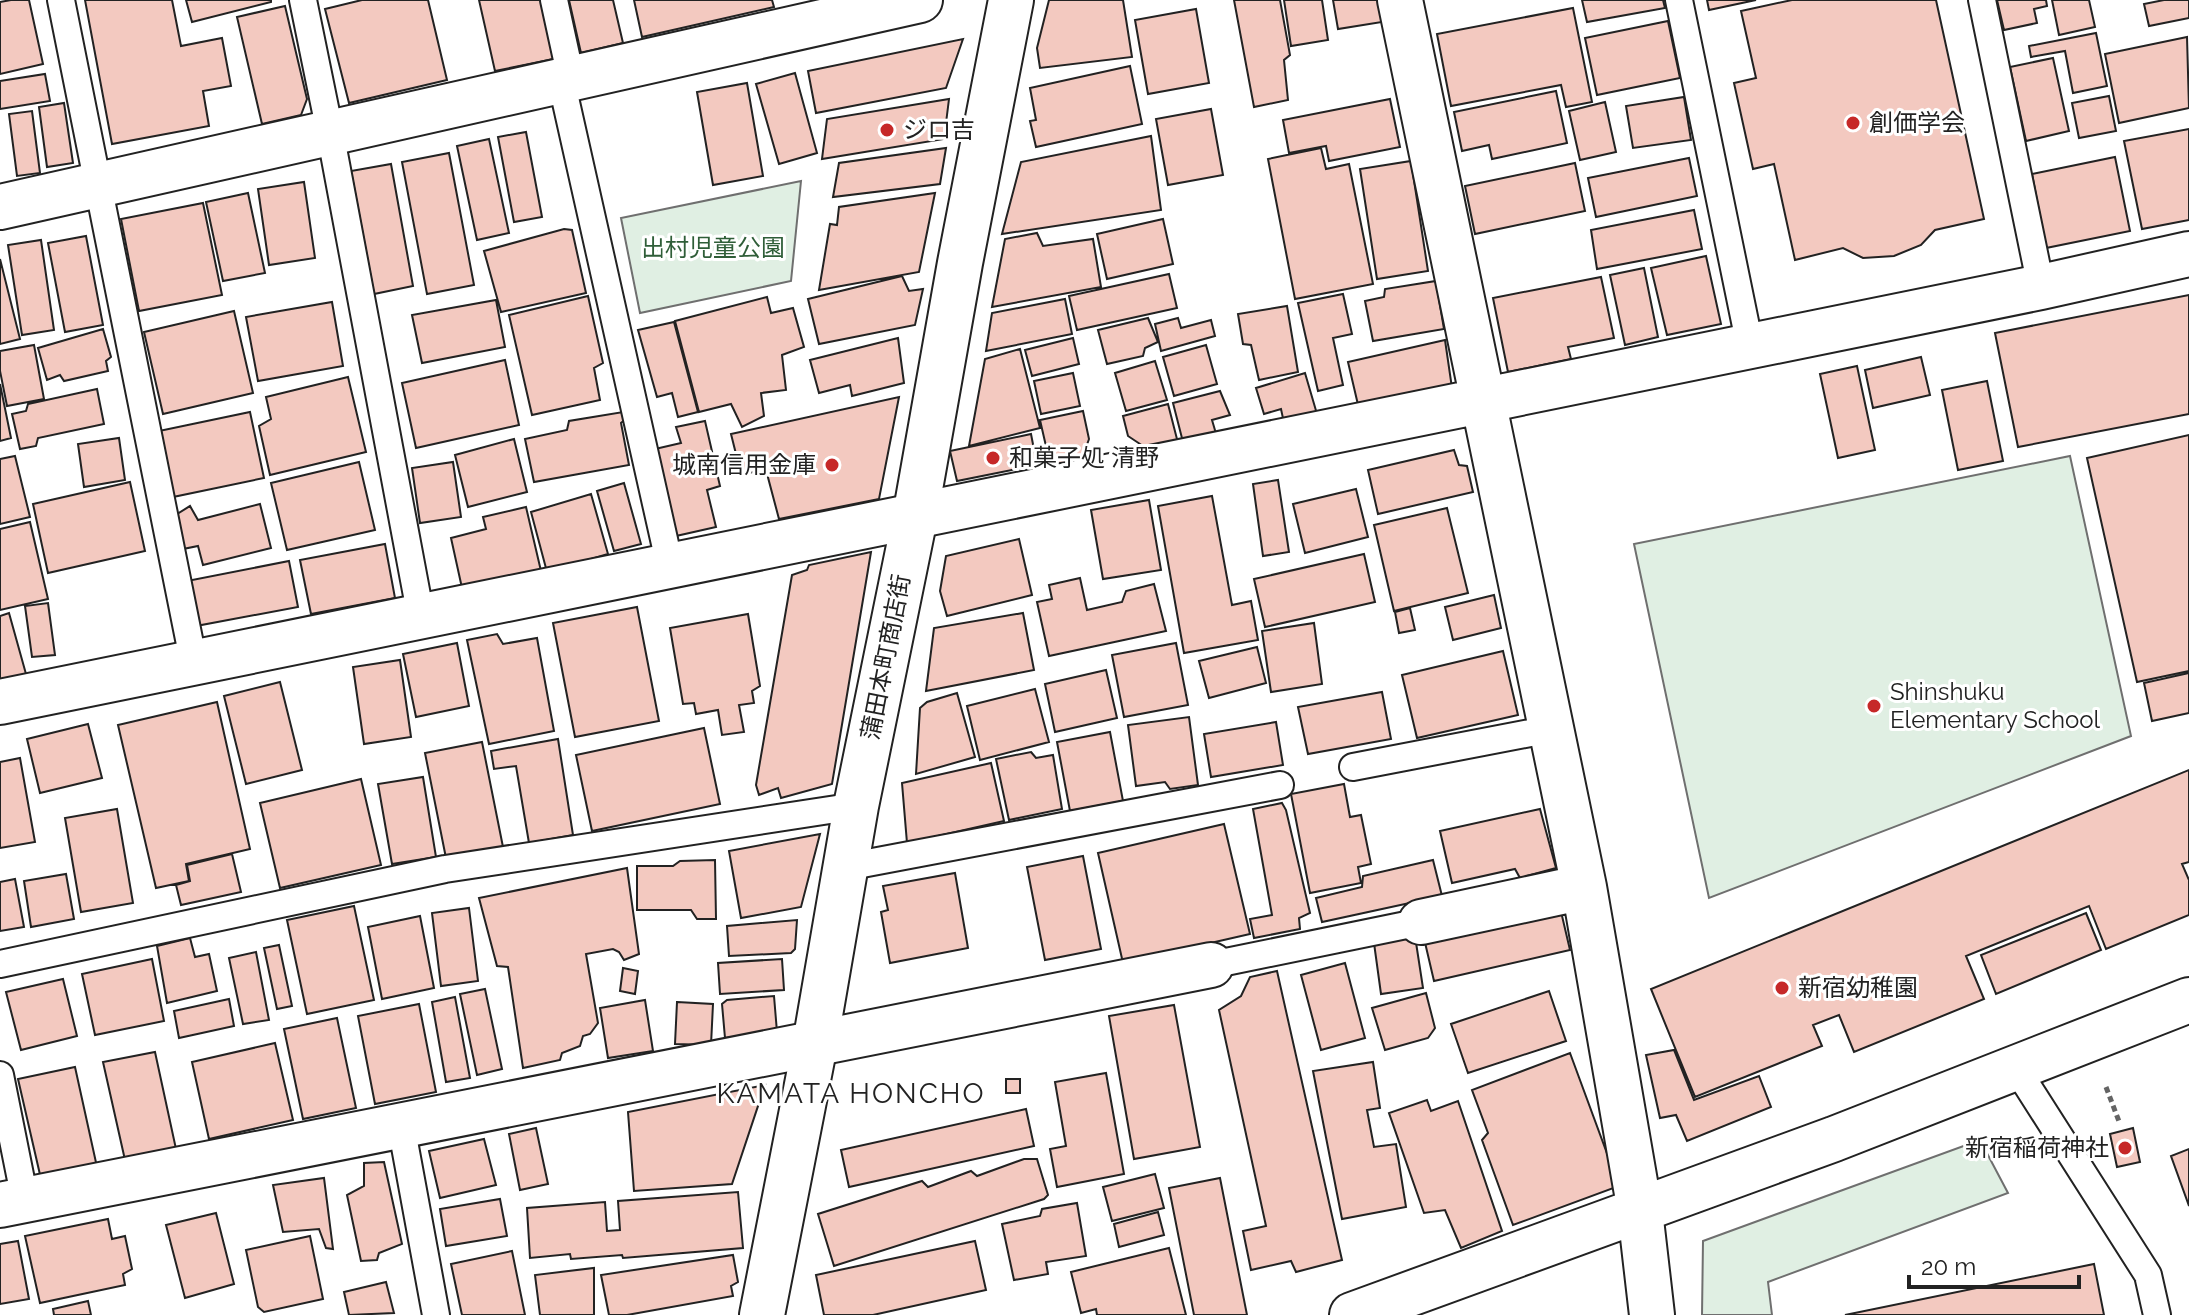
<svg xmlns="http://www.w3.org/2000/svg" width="2189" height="1315" viewBox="0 0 2189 1315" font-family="Raleway,'Noto Sans JP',sans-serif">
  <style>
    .green { fill: #e0efe3; stroke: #6f6f6f; stroke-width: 2 }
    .building { fill: #f3c9c0; stroke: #222; stroke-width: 2 }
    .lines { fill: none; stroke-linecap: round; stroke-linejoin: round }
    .service-casing { stroke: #222; stroke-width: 30 }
    .minor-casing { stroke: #222; stroke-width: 48 }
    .tertiary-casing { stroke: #222; stroke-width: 48 }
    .path { stroke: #646464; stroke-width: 5; stroke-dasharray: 6 4; stroke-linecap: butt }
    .service { stroke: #fff; stroke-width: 26 }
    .minor { stroke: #fff; stroke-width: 44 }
    .tertiary { stroke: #fff; stroke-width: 44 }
    .poi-dot { fill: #c62828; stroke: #fff; stroke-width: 3 }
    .labels { text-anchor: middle; stroke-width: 6; stroke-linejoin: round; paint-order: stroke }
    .poi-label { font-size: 24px; fill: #222; stroke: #fff; text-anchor: start }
    .park-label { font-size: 24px; fill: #2f5e38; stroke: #fff }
    .street-label { font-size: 24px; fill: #222; stroke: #fff }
    .quarter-label { font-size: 28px; letter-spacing: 2px; fill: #222; stroke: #fff }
  </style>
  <rect width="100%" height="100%" fill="#fff"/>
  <path class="green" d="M801 181 791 281 640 313 621 218Z
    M2070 456 2131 736 1709 898 1634 544Z
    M1980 1140 2008 1193 1768 1282 1772 1315H1702L1703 1241Z"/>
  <path class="building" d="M11 0H29L43 64 0 74V2Z
    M85 0H172L181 46 222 38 231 86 203 91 209 126 112 144Z
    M186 0H271V2L192 22Z
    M362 0H428L447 80 349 103 325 9Z
    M479 0H542L554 59 495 71Z
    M569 0H613L623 43 581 53Z
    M634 0H772L774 7 642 37Z
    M1049 0H1123L1132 57 1040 68 1037 48Z
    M1234 0H1280L1290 55 1284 60 1288 100 1254 107Z
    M1284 0H1322L1328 40 1291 46Z
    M1333 0H1378L1382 22 1338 29Z
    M1582 0H1663L1665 8 1587 22Z
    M1707 0H1756L1709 10Z
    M1792 0H1936L1984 219 1935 230 1921 245 1894 256 1863 258 1843 248 1795 260 1774 164 1753 169 1734 83 1756 78 1741 11Z
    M1997 0H2046L2047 6 2034 9 2037 23 2004 30Z
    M2052 0H2089L2095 27 2059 35Z
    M2164 0H2189V18L2149 26 2144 4Z
    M285 6 307 99 301 115 262 124 237 17Z
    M1573 8 1592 102 1566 107 1561 85 1451 106 1437 34Z
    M1196 9 1209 83 1148 94 1135 20Z
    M1668 21 1680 78 1597 95 1585 38Z
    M2096 33 2107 86 2073 93 2065 51 2031 57 2029 46Z
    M2187 37 2189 108 2119 123 2105 54Z
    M963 39 946 88 816 113 808 71Z
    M2053 58 2069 131 2026 141 2010 67Z
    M1130 66 1142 124 1036 147 1030 121 1036 120 1030 88Z
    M795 73 817 153 779 164 756 84Z
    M45 74 50 101 0 109V81Z
    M747 83 763 176 713 185 697 92Z
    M1556 91 1567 143 1492 159 1489 145 1462 151 1454 112Z
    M2109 96 2116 131 2079 138 2072 103Z
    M1684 97 1691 140 1633 148 1626 106Z
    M949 99 944 139 822 159 827 119Z
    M1390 99 1400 147 1329 161 1326 146 1289 153 1283 120Z
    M1605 102 1616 152 1580 160 1569 111Z
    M64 103 73 163 47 167 39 107Z
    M1211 109 1223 175 1168 185 1156 119Z
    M32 111 40 173 17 176 9 114Z
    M2189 129V220L2142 229 2124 141Z
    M526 132 542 217 514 222 498 137Z
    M1151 136 1161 210 1002 234 1021 162Z
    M489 139 509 233 477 240 457 146Z
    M946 148 940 184 833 197 839 163Z
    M1321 148 1326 169 1349 164 1373 284 1295 299 1268 159Z
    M449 153 474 285 427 294 402 162Z
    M2115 157 2130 231 2046 248 2032 174Z
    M1689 158 1697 196 1596 217 1588 178Z
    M1411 161 1428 271 1377 279 1360 169Z
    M1575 163 1585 211 1475 234 1465 186Z
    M391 164 413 286 374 294 351 171Z
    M304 182 315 258 269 265 258 189Z
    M248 193 265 273 223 281 206 202Z
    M935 193 919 272 819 290 830 224 837 225 839 207Z
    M203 203 222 295 139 311 121 219Z
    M1694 210 1702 249 1597 269 1591 230Z
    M1163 219 1173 264 1107 279 1097 234Z
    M564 229 572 230 586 293 501 312 484 251Z
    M1037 233 1043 246 1093 239 1101 287 992 307 1005 239Z
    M86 236 103 325 65 332 48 243Z
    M41 240 54 330 22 335 8 245Z
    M1706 256 1721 324 1667 335 1651 268Z
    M0 259 20 339 0 344Z
    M1644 268 1658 337 1625 345 1610 275Z
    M1169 274 1177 308 1077 330 1069 296Z
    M902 276 909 291 923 289 915 325 819 344 808 299Z
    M1601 277 1614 338 1568 347 1571 359 1508 372 1493 298Z
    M1436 281 1444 329 1373 341 1365 301 1384 297 1385 289Z
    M1343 294 1352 334 1333 338 1343 385 1318 391 1298 303Z
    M2189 295V414L2018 447 1995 333Z
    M588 296 603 363 594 368 600 400 532 415 509 315Z
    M767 297 771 313 793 308 804 347 782 355 786 390 761 393 764 416 742 427 731 404 699 412 675 321Z
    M1065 299 1072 334 986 351 992 313Z
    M496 300 505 347 422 363 412 315Z
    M332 302 343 366 258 381 246 317Z
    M1287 306 1298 372 1259 380 1251 345 1243 344 1238 314Z
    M234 311 253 393 163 414 144 332Z
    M1148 318 1158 342 1145 348 1143 356 1107 364 1098 330Z
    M1178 318 1181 328 1211 320 1215 336 1161 351 1155 324Z
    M674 322 698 412 678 417 672 393 657 397 638 330Z
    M103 329 111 357 106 361 108 371 64 381 60 375 47 380 38 348Z
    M898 338 904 383 852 396 850 385 819 393 810 360Z
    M1073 338 1079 364 1032 376 1025 350Z
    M1445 340 1452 388 1359 409 1348 362Z
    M34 345 44 399 7 406 0 371V351Z
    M1206 345 1217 384 1174 396 1163 357Z
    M1020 349 1040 428 969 446 985 359Z
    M1921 357 1930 395 1873 408 1865 370Z
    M505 360 519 425 416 448 402 383Z
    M1155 361 1167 400 1126 411 1115 373Z
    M1857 366 1875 450 1838 458 1820 374Z
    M1073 373 1080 406 1041 414 1034 381Z
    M1305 373 1317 414 1284 423 1281 409 1264 414 1256 388Z
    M348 377 366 452 270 475 259 426 271 419 266 397Z
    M1987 381 2003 461 1958 470 1942 390Z
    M0 384 11 438 0 441Z
    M97 389 104 424 38 438 36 446 20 449 12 414 26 411 28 404Z
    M1220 391 1230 415 1212 420 1217 437 1184 446 1173 403Z
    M899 397 879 499 779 519 766 470 741 474 731 434Z
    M1168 404 1178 443 1149 450 1128 436 1123 416Z
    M1083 411 1089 439 1081 462 1051 468 1040 420Z
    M250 412 264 478 173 497 159 431Z
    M623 412 626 419 621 423 629 465 534 482 525 439 567 430 569 421Z
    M705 421 720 486 707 490 716 527 676 536 655 449 681 443 676 427Z
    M1031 434 1037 465 957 481 950 451Z
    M2189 435V671L2137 682 2087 458Z
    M119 438 125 480 84 487 78 444Z
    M514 439 527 492 468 507 455 455Z
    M1454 450 1459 465 1467 466 1473 492 1378 514 1368 470Z
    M15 456 30 517 0 524V459Z
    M359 462 375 530 287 550 271 483Z
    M453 462 461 517 420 523 412 468Z
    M1278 480 1289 552 1263 556 1253 484Z
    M130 482 145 551 48 573 33 504Z
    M624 483 641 544 614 551 597 491Z
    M1356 489 1368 537 1305 553 1293 504Z
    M591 494 608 554 547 572 531 512Z
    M1212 496 1232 605 1251 601 1258 640 1184 653 1158 506Z
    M1149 500 1161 570 1103 579 1091 510Z
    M260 504 271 548 203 565 198 546 183 549 174 516 190 506 198 520Z
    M526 507 541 571 462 588 451 538 486 529 483 517Z
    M1447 508 1468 593 1394 611 1374 525Z
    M30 522 48 599 0 610V529Z
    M1019 539 1032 595 947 616 940 591 946 556Z
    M385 544 395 598 311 614 300 560Z
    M871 552 832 784 781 798 778 788 759 795 756 785 792 575 807 570 809 565Z
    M1364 554 1375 602 1265 627 1254 579Z
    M289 561 298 607 196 626 187 581Z
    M1080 578 1087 610 1122 602 1126 591 1154 584 1166 631 1049 656 1037 602 1052 599 1049 585Z
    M1494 595 1501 628 1453 640 1445 607Z
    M48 603 55 655 32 657 25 606Z
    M637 607 659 721 575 737 553 623Z
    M1410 608 1415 630 1399 633 1395 612Z
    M9 613 26 674 0 681V616Z
    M1023 613 1034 670 926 691 934 628Z
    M748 614 760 686 752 691 754 703 739 705 744 732 722 735 718 710 696 714 694 703 683 704 670 628Z
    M1314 623 1322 684 1271 692 1262 631Z
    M497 634 503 644 537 638 554 731 489 744 467 640Z
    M457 643 469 706 416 717 403 654Z
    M1176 643 1188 705 1124 717 1112 655Z
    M1257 647 1266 683 1209 698 1199 661Z
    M1503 651 1518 715 1417 738 1402 675Z
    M400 660 411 737 364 744 353 667Z
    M1106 670 1117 718 1055 732 1045 684Z
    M2189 673V713L2152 721 2144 683Z
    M280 682 302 770 246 784 224 696Z
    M1035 689 1049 742 980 760 967 706Z
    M1382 692 1391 739 1308 754 1298 707Z
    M957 693 975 757 916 774 920 708 927 702Z
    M217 702 250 849 186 864 189 881 156 888 118 725Z
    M1189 717 1198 785 1170 789 1165 782 1136 786 1128 725Z
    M1276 722 1283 765 1211 777 1204 734Z
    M88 724 102 778 40 793 27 739Z
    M704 728 720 804 592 831 576 755Z
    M1110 732 1123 801 1070 811 1057 742Z
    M558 739 573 835 529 843 516 766 494 769 491 751Z
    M482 742 503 847 446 858 425 753Z
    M1031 752 1036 758 1053 755 1062 809 1009 820 996 759Z
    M20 758 35 842 0 848V762Z
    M991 763 1004 821 907 843 902 783Z
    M2189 770V862L2182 864 2189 880V915L2106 949 2089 906 1966 956 1984 999 1854 1052 1839 1015 1813 1025 1822 1046 1695 1097 1651 989Z
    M423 777 436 857 392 864 378 784Z
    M361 779 381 865 280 888 260 803Z
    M1344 784 1350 817 1361 815 1371 864 1358 867 1361 883 1310 893 1291 794Z
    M1282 803 1286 810 1310 913 1299 918 1300 929 1254 938 1250 919 1272 915 1253 809Z
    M117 809 133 903 81 912 65 818Z
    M1540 809 1556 868 1520 878 1515 869 1452 883 1440 831Z
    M1224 824 1250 934 1123 963 1098 853Z
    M820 834 801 907 741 918 729 851Z
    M232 854 241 892 181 905 176 885 190 881 187 865Z
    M1083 856 1101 949 1045 960 1027 867Z
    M715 860 716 919H697L691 910H637V866H673L680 861Z
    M1433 860 1442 896 1322 922 1316 898 1362 887 1363 876Z
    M627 868 639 954 624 960 619 952 613 949 586 954 598 1023 590 1034 583 1036 580 1046 562 1053 560 1060 523 1068 508 967 497 966 479 898Z
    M955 873 968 948 890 963 881 912 888 910 883 886Z
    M66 874 74 919 31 927 24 881Z
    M15 879 24 927 0 931V882Z
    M1559 903 1570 950 1434 981 1423 934Z
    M354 906 374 1000 307 1014 287 920Z
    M469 908 478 981 441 986 432 913Z
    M2086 913 2101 950 1996 994 1981 955Z
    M420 916 434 988 382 999 368 927Z
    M797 920 795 949 791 953 729 956 727 926Z
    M1415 936 1423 988 1381 994 1374 943Z
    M190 938 195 957 209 954 217 991 167 1003 157 946Z
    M279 945 292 1006 277 1009 264 948Z
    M256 952 269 1020 243 1024 229 958Z
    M152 959 164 1021 95 1035 82 974Z
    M782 959 784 990 720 994 718 963Z
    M1345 963 1365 1038 1321 1050 1301 975Z
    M623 968 638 971 635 994 620 991Z
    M1277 971 1342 1260 1296 1272 1291 1261 1251 1270 1243 1231 1266 1226 1219 1010 1241 996 1250 977Z
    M63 979 77 1036 21 1050 6 992Z
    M485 989 502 1069 477 1075 460 994Z
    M1549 991 1566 1041 1468 1073 1451 1024Z
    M1426 993 1435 1028 1428 1038 1385 1050 1372 1008Z
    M774 996 777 1032 725 1038 722 1004 727 1000Z
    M455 997 470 1078 446 1082 432 1002Z
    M229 999 234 1026 179 1038 174 1011Z
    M645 1000 653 1051 608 1058 600 1008Z
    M677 1002 713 1004 711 1045 675 1044Z
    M419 1004 436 1092 375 1104 358 1016Z
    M1174 1005 1200 1147 1134 1159 1109 1016Z
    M337 1018 356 1108 303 1119 284 1029Z
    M275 1043 293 1120 209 1139 192 1062Z
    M1674 1050 1694 1100 1759 1076 1771 1107 1687 1141 1676 1115 1660 1118 1646 1055Z
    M155 1052 176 1149 125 1160 103 1062Z
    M1570 1053 1619 1186 1513 1225 1482 1140 1488 1133 1472 1090Z
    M1373 1062 1380 1108 1367 1110 1374 1147 1396 1144 1406 1207 1342 1219 1313 1071Z
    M75 1067 97 1167 41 1179 18 1079Z
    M1106 1073 1124 1174 1057 1187 1050 1149 1066 1146 1055 1082Z
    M1006 1079H1020V1093H1006Z
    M765 1085 732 1184 634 1191 628 1112Z
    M1427 1100 1431 1111 1458 1101 1502 1231 1461 1248 1445 1210 1424 1213 1389 1113Z
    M1026 1109 1034 1146 849 1187 841 1150Z
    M536 1128 548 1184 520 1190 509 1134Z
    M2133 1128 2140 1162 2117 1167 2110 1134Z
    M484 1139 496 1185 440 1198 429 1151Z
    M2189 1149V1206L2171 1156Z
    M1024 1159H1037L1048 1195 1044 1199 834 1266 818 1214 922 1181 928 1187 971 1171 977 1176Z
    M384 1162 402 1244 379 1253 377 1260 361 1261 347 1195 364 1186V1163Z
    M1155 1174 1164 1208 1112 1221 1103 1187Z
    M324 1178 333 1249 326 1248 319 1229 283 1232 273 1185Z
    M1220 1178 1247 1315H1194L1169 1188Z
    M738 1192 743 1248 623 1258 622 1255 571 1259 570 1254 530 1258 527 1208 605 1202 607 1231 620 1230 618 1201Z
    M500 1199 507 1236 446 1246 440 1209Z
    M1077 1203 1086 1256 1046 1262 1048 1274 1014 1280 1002 1224 1040 1216 1042 1209Z
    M1158 1212 1164 1235 1119 1247 1114 1224Z
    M216 1213 234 1284 185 1298 166 1225Z
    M108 1219 112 1239 125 1236 132 1269 123 1274 125 1285 40 1303 25 1236Z
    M310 1236 323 1299 264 1312 258 1307 246 1250Z
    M18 1241 29 1299 0 1304V1244Z
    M975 1241 986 1290 873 1315H824L816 1275Z
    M1169 1248 1186 1315H1097L1096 1309 1081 1313 1071 1272Z
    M512 1251 525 1315H462L451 1264Z
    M733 1255 738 1282 731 1286 733 1296 627 1315H609L601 1275Z
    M2094 1264 2104 1315H1845Z
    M594 1268V1315H540L535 1275Z
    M386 1282 394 1313 349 1315 344 1292Z
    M88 1301 91 1315H54L53 1309Z"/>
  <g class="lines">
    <defs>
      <path id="service" d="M61 0 194 664
        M303 0 330 132 421 617
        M554 0 571 78
        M1679 0 1750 346
        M1982 0 2041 287
        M561 80 670 566
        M1353 767 1551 729
        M846 867 1280 785
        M0 964 445 869 856 806
        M1211 965 1421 922
        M2016 1068 2148 1275 2157 1315
        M0 1075 25 1200
        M401 1125 436 1315"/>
      <path id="minor" d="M1400 0 1584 887 1640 1211 1652 1315
        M0 207 920 0
        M0 702 2041 287 2189 254
        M1421 922 1584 887
        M0 1205 1211 965
        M1352 1315 1834 1139 2189 1000"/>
      <path id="tertiary" d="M762 1315 815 1044 856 806 915 517 960 263 1011 0"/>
    </defs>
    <use href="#service" class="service-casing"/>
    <use href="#minor" class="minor-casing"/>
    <use href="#tertiary" class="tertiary-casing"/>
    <path class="path" d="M2106 1087 2120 1124"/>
    <use href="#service" class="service"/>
    <use href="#minor" class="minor"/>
    <use href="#tertiary" class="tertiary"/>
  </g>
  <g class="poi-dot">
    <circle cx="1853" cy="123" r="8"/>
    <circle cx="887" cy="130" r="8"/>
    <circle cx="993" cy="458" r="8"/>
    <circle cx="832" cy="465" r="8"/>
    <circle cx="1874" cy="706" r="8"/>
    <circle cx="1782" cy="988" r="8"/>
    <circle cx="2125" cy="1148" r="8"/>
  </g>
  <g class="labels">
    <g class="poi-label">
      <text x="1869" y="131">創価学会</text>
      <text x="903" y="138">ジロ吉</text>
      <text x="1009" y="466">和菓子処 清野</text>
      <text x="816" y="473" text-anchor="end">城南信用金庫</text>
      <text x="1890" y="700">Shinshuku<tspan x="1890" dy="28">Elementary School</tspan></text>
      <text x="1798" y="996">新宿幼稚園</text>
      <text x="2109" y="1156" text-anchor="end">新宿稲荷神社</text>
    </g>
    <g class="park-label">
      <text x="713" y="256">出村児童公園</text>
    </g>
    <g class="street-label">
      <text transform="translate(886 657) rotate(-79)" y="8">蒲田本町商店街</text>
    </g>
    <g class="quarter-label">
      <text x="851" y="1103">KAMATA HONCHO</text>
    </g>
  </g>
  <path d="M1909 1275v12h170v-12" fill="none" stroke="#222222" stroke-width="4"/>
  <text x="1921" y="1275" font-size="24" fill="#222222" stroke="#ffffff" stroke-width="6" paint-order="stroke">20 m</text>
</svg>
